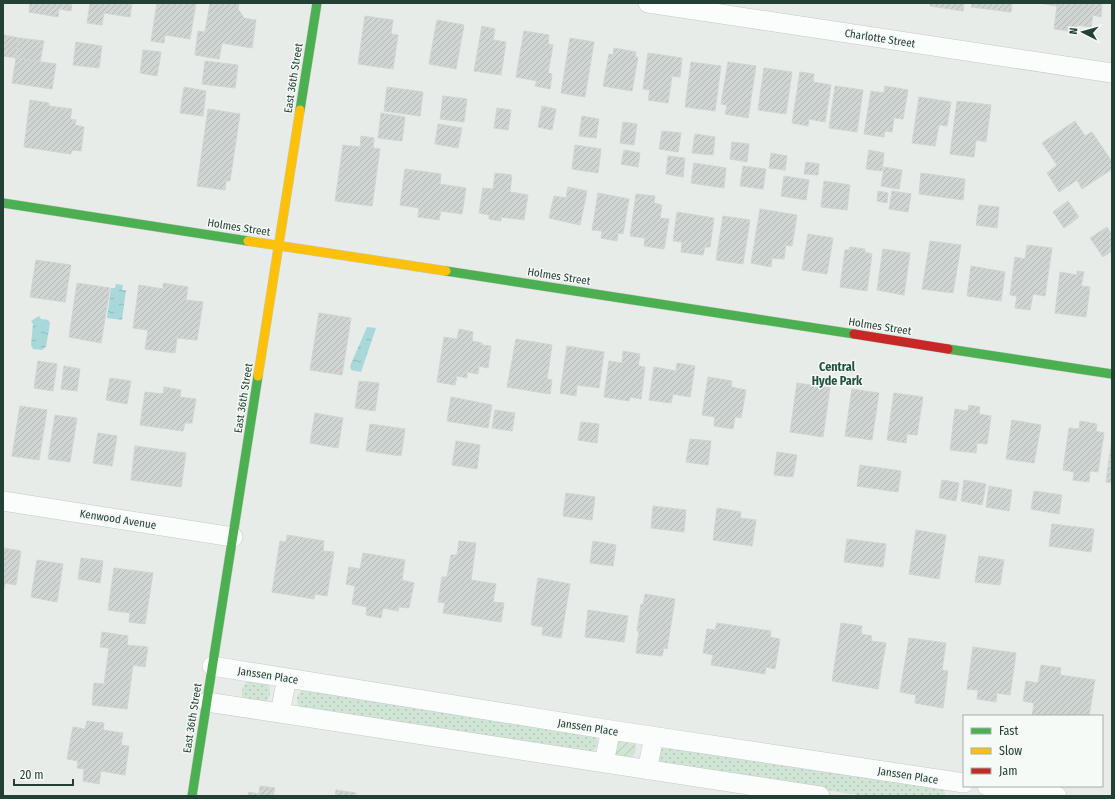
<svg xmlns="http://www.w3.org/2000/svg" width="1115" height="799" viewBox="0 0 1115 799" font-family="'Fira Sans Condensed',sans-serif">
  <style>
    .grass { fill: url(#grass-dots) }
    .garden { fill: url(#garden-furrows) }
    .water { fill: url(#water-ripples) }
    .building { fill: url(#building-hatch); stroke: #d0d5d2 }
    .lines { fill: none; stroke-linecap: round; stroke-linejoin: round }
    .street-casing { stroke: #c4c9c6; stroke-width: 20 }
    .fast-casing { stroke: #c2cac6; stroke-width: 10 }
    .slow-casing { stroke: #c2cac6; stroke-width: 10 }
    .jam-casing { stroke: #c2cac6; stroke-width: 10 }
    .street { stroke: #fbfcfc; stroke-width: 19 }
    .fast { stroke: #4caf50; stroke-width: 9 }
    .slow { stroke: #ffc107; stroke-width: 9 }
    .jam { stroke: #c62828; stroke-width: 9 }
    .labels { text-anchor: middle; stroke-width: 3; stroke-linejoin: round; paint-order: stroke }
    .street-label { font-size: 11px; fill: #234035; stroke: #f6faf7 }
    .neighbourhood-label { font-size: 12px; font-weight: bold; fill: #1f5340; stroke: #f6faf7 }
  </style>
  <defs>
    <pattern id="grass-dots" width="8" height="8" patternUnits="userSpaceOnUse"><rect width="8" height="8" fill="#d0e5d4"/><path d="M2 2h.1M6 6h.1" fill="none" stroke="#b2c6b7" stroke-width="1.8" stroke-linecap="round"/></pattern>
    <pattern id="garden-furrows" width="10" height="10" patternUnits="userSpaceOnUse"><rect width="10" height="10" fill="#d0e5d4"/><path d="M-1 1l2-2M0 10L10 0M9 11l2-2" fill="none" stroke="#b2c6b7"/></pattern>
    <pattern id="water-ripples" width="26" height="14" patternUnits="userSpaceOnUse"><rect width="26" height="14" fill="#a8d8da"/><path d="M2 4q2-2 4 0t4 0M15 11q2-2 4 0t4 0" fill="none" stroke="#90babc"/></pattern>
    <pattern id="building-hatch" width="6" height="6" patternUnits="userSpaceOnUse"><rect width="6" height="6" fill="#cfd5d2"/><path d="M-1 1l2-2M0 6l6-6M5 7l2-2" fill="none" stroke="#b1b8b5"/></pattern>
  </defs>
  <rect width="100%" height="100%" fill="#e7ece9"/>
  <path class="grass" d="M248 680 267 683C272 691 271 697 264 704L244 701C240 692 242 686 248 680Z
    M304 689 596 736C599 744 597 749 590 753L300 708C295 701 296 693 304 689Z
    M661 744 943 788 945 792V796H865L664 765 656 762Z"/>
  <path class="garden" d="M617 740 634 741C637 748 637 753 631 758L617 757 615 754Z"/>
  <path class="water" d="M116 284 123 285 122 290H126L122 320 107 318 111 288H115Z
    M39 316 41 319 48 320 50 323 46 347 42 350 33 349 31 345 33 324 31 321Z
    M367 327 376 328 361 372 351 370 350 366Z"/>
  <path class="building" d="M30 3H72L71 11 59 9 58 17 29 12Z
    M90 3H132L130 17 104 13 102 25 87 23Z
    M157 3H196L190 39 165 35 164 43 151 41Z
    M210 3H239L238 9 244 18 256 20 252 48 222 43 219 59 195 55 198 31 205 32Z
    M930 3H964L963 11 930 6Z
    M972 3H1012L1011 12 971 7Z
    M1039 3H1102L1101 17 1093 15 1091 27 1077 25 1076 32 1054 29 1057 6Z
    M365 16 393 20 391 34 398 35 393 69 358 64Z
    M437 20 464 25 456 69 429 64Z
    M482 26 495 29 493 40 506 42 501 75 474 71Z
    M524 31 549 35 548 44 553 45 548 73 552 74 550 89 535 86 537 81 516 77Z
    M4 35 19 38 16 58 3 56Z
    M19 38 44 41 40 62 16 58Z
    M570 38 594 42 585 97 561 93Z
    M76 42 102 46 99 68 73 65Z
    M614 48 636 52 635 57H638L632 91 603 86 609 54 613 55Z
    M143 50 161 52 157 76 140 73Z
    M648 53 682 58 680 77 672 76 668 103 648 100 650 90 643 89Z
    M16 58 56 64 52 89 12 83Z
    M205 61 238 65 235 88 202 84Z
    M691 62 721 66 715 111 685 107Z
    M728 62 756 66 748 118 725 114 727 105 721 104Z
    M764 68 792 72 786 114 758 110Z
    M800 72 814 74 813 82 831 85 825 122 809 119 808 126 792 123Z
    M835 86 863 90 857 132 829 128Z
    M885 86 908 90 903 119 894 118 892 132 885 131 884 137 864 134 871 91 884 93Z
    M184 87 206 91 203 116 180 113Z
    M387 87 423 92 420 116 384 111Z
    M443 96 467 99 464 122 440 119Z
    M919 97 951 102 947 126 939 125 935 146 912 143Z
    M30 100 49 103V106L72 109 70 119 76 120 75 125 84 127 81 151 72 150 71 154 24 147Z
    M957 101 991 105 986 142 976 140 974 157 950 154Z
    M542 106 556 109 552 130 538 127Z
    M497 108 511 110 508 130 494 128Z
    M208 109 240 114 230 181H226L225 190 197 186Z
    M381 113 405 117 402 141 378 138Z
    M582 116 599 119 596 138 579 136Z
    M1075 121 1085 136 1092 132 1112 162V169L1082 189 1077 180 1059 192 1047 173 1057 165 1042 143Z
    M623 122 637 124 634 145 620 143Z
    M438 124 462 128 458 148 435 144Z
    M662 131 681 133 678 152 659 149Z
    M695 134 715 137 713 155 692 153Z
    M361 136 374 138 373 148 380 149 372 206 335 201 343 145 360 147Z
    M732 142 749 144 747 162 730 159Z
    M575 145 601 149 598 173 572 169Z
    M624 150 640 153 638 167 621 164Z
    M869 150 884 153 882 171 866 169Z
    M771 153 787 156 785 170 769 168Z
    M668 156 685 158 683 177 666 174Z
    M806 162 819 164 818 175 804 174Z
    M694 163 726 168 724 188 691 183Z
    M743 166 766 169 763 189 740 186Z
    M884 167 902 170 899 189 881 186Z
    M405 169 441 174 440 184 466 188 462 214 441 211 439 220 418 217 419 208 400 205Z
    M495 173 512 175 510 192 528 195 524 220 501 217V221L489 219V215L479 213 483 188 493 189Z
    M921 173 965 179 963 200 919 194Z
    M784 176 809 180 806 200 781 196Z
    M824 181 850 185 847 210 821 207Z
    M568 187 587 191 580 225 549 218 554 196 566 198Z
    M878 191 888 193 887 203 877 201Z
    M892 191 911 194 908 212 889 209Z
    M598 193 629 199 623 234 618 233 617 241 601 238 602 231 592 230Z
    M636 194 655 196 654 203 662 205 660 218 669 219 664 249 644 246 645 238 630 236Z
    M1068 201 1079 217 1064 228 1053 212Z
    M979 205 999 207 997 228 976 225Z
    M760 209 797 215 792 246 786 245 784 259 772 258 771 267 751 263Z
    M677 212 714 218 710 247H705L703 255 681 252 682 242 673 241Z
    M723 216 750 220 743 264 716 260Z
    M1107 227 1112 235V251L1103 257 1090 238Z
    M808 234 833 238 827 274 802 270Z
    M930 241 961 245 953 293 922 289Z
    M1027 245 1052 248 1045 296 1033 294 1030 310 1015 308 1017 296 1010 295 1015 257 1025 259Z
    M850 247 865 249V252L872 254 867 291 840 287 845 250H849Z
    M883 249 910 253 904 295 877 290Z
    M36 260 71 265 65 302 30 297Z
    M971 266 1005 272 1001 301 967 296Z
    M1077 271 1084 272 1081 286 1090 287 1086 317 1055 313 1060 272 1077 275Z
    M77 283 110 288 101 343 69 337Z
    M163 283 188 287 186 300 203 302 197 340 177 338 175 353 145 349 148 330 133 328 139 285 163 289Z
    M319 313 351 318 342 375 310 370Z
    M459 329 473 332 472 341 482 343V345L491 346 488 368 479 366 478 374 467 372V378L457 376 455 385 437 382 444 337 457 339Z
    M516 339 552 345 547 379 552 380 550 394 507 387Z
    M567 346 604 352 599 388 577 385 576 396 560 393Z
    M623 351 640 354 638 366 645 367 641 399 630 397 629 401 604 397 609 361 622 363Z
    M38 361 57 364 53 391 34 388Z
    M677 363 695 366 690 397 673 394 671 403 649 400 654 367 676 371Z
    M64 366 80 369 77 391 61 389Z
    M708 377 732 381 731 387 746 390 741 418 735 417 733 429 714 426 715 417 702 415Z
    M110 378 131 381 127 404 106 400Z
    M359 381 379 383 375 411 355 408Z
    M797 383 830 388 823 437 790 432Z
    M164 387 181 390 180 397 196 399 192 423H185L183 431 140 425 145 392 163 394Z
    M852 389 879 393 872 440 845 436Z
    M894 393 923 397 917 435 907 434 906 443 887 440Z
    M451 397 492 405 488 428 447 421Z
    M969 405 980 407 979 414 991 416 987 444 977 443 976 453 950 450 955 409 968 411Z
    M20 406 47 410 39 460 12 456Z
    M495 410 515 413 512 431 492 428Z
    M315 413 343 418 338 448 310 443Z
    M55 415 77 418 70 462 48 459Z
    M1012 420 1041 425 1034 463 1006 459Z
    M1080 421 1097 424 1096 431 1104 433 1098 472 1090 471 1089 482 1073 480 1074 472 1063 470 1069 428 1079 429Z
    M581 422 599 424 597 443 578 440Z
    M370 424 405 429 401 456 366 451Z
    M98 433 117 436 112 466 93 463Z
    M690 439 711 441 708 465 686 462Z
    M1112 439V483L1106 482Z
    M456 441 480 445 477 469 452 465Z
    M135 446 186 453 181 487 131 480Z
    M777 452 797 455 793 477 774 475Z
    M860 465 901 471 898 492 857 486Z
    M942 480 959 483 956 501 939 498Z
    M964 480 986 484 982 505 961 501Z
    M989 486 1012 490 1009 511 986 507Z
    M1034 491 1062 495 1059 514 1031 509Z
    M566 493 595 497 592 520 563 516Z
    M653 506 686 510 684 532 651 528Z
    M717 508 741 512 740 518 756 520 752 546 713 540Z
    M1052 524 1094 529 1091 552 1049 546Z
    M916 530 946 535 939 579 909 574Z
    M287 535 324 541 323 551 334 552 327 596 315 594 314 599 272 592 280 541 286 542Z
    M847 539 886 544 883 567 844 562Z
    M459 541 476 543 471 580 496 584 493 602 504 603 501 622 443 613 445 603 438 602 442 577H447L451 555H457Z
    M593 541 616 545 613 566 590 563Z
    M3 548 21 551 16 585 5 583 3 593Z
    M363 553 405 560 402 580 414 583 409 608 399 607 398 611 383 608 381 618 366 615 367 607 352 604 355 586 346 584 349 567 360 569Z
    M979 556 1004 560 1000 585 975 582Z
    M81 558 103 561 100 583 78 579Z
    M37 560 63 564 57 602 31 597Z
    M114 568 153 573 145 624 129 622 130 613 108 610Z
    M538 578 570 584 561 638 542 635 543 627 531 625Z
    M645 594 675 599 667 649 664 648 662 656 636 653 639 631H637L641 604 643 605Z
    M588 610 628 616 624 642 585 637Z
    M717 623 771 631 770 637 780 639 775 669 766 667 765 674 711 665 713 655 703 653 707 629 715 630Z
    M841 623 862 626 861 634 872 636 871 641 886 643 878 689 832 681Z
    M102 632 128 636 127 645 148 647 145 667 133 665 127 709 92 705 94 683 104 684 109 648 100 647Z
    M909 638 946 643 942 670 948 671 943 708 915 703 916 695 900 692Z
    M973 647 1016 653 1010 695 997 693 996 702 977 699 978 690 967 689Z
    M1041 665 1061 668 1060 675 1095 680 1089 716H1032L1034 703 1023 701 1026 681 1038 683Z
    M87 721 104 723 103 730 123 733 121 745 129 746 125 775 101 771 99 784 83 781 84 769 77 768 78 761 67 759 73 727 85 729Z
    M260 786 275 788 273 796H248L249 792 259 794Z
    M336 790 356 793V796H335Z"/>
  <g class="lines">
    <defs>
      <path id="street" d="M648 3 1112 73
        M3 501 233 537
        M212 666 611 730 964 783
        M207 702 820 796
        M280 713 287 678
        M604 762 611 730
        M647 770 654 737
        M987 786 1057 796"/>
      <path id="fast" d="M300 110 317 3
        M3 203 248 241
        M446 271 854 334
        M948 349 1112 374
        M192 796 258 376"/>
      <path id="slow" d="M248 241 446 271
        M258 376 300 110"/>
      <path id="jam" d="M854 334 948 349"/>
    </defs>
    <use href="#street" class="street-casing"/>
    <use href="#fast" class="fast-casing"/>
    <use href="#slow" class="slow-casing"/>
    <use href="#jam" class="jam-casing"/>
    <use href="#street" class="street"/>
    <use href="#fast" class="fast"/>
    <use href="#slow" class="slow"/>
    <use href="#jam" class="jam"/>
  </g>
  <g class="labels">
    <g class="street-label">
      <text transform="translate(880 38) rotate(9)" y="4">Charlotte Street</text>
      <text transform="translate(293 78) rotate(-81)" y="4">East 36th Street</text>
      <text transform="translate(239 227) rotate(9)" y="4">Holmes Street</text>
      <text transform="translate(559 276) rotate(9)" y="4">Holmes Street</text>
      <text transform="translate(880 326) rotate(9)" y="4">Holmes Street</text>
      <text transform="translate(243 398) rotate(-81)" y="4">East 36th Street</text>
      <text transform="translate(118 519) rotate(9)" y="4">Kenwood Avenue</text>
      <text transform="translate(268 675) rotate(9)" y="4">Janssen Place</text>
      <text transform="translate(192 718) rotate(-81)" y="4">East 36th Street</text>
      <text transform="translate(588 727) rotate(9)" y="4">Janssen Place</text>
      <text transform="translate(908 775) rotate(9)" y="4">Janssen Place</text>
    </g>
    <g class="neighbourhood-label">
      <text x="837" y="371">Central<tspan x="837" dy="14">Hyde Park</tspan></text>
    </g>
  </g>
  <rect width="1115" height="799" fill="none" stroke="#234035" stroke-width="8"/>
  <rect x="963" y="715" width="140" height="72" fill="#f6faf7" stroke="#a2b0a9"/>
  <rect x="971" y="728" width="20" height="6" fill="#4caf50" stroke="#a2b0a9"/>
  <text x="999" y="735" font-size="12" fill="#234035">Fast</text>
  <rect x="971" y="748" width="20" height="6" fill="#ffc107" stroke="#a2b0a9"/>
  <text x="999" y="755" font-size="12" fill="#234035">Slow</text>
  <rect x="971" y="768" width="20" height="6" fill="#c62828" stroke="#a2b0a9"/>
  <text x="999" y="775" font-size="12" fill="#234035">Jam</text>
  <g transform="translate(1083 32) rotate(276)" stroke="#f6faf7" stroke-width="3" paint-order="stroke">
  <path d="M0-3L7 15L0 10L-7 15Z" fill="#234035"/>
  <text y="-6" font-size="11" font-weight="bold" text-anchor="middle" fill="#234035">N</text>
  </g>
  <path d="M14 779v6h59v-6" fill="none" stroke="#234035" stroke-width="2"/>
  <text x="20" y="779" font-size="12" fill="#234035" stroke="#f6faf7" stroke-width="3" paint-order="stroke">20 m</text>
</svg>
